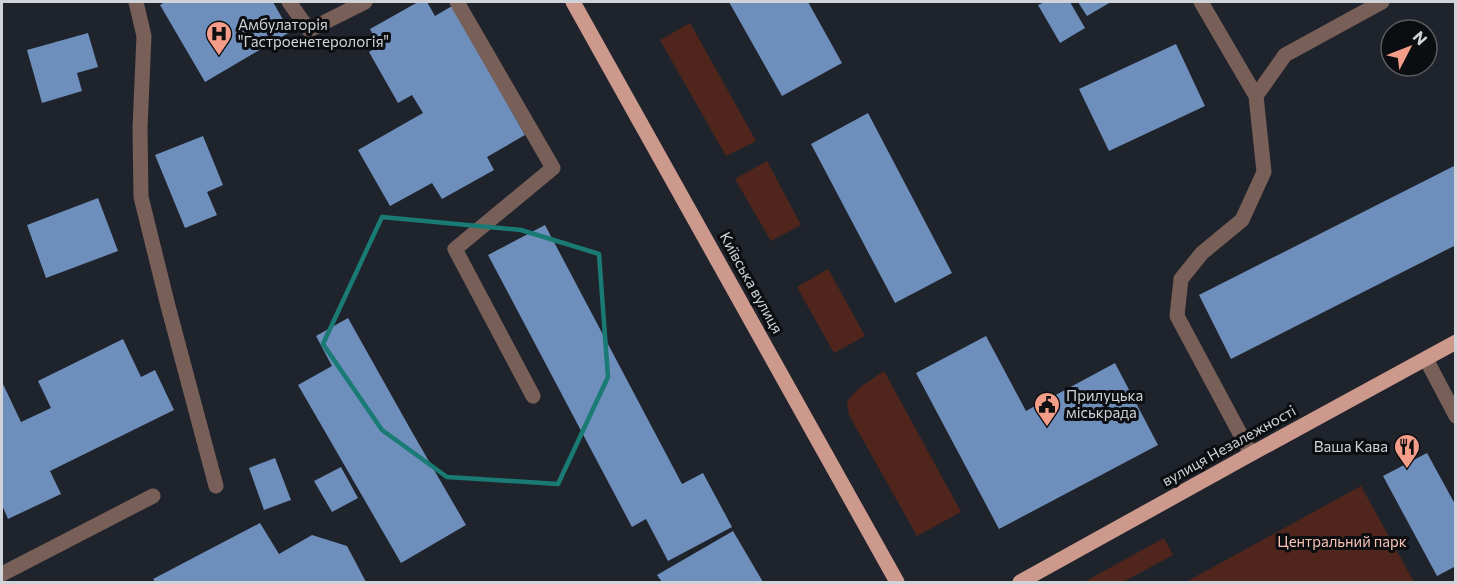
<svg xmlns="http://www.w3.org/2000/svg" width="1457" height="584" viewBox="0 0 1457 584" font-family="Commissioner,sans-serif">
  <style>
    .green { fill: #50261c }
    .building { fill: #6e8ebc }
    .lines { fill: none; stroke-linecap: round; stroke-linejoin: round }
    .minor { stroke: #785f58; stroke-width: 15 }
    .major { stroke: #ce998d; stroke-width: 15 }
    .marked { fill: none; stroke: #197b73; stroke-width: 4.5; stroke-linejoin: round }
    .labels { text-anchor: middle; stroke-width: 6; stroke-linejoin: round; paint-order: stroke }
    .poi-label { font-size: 15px; fill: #d0d4d9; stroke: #0b0d10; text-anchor: start }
    .street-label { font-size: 15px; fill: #d0d4d9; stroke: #0b0d10 }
    .park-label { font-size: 15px; fill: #f8c2b5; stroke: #0b0d10 }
  </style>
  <rect width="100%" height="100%" fill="#1f242c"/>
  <path class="green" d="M690 23 756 141 726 156 660 40Z
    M767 161 801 225 771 241 735 179Z
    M828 269 865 336 834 353 797 287Z
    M884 371 961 512 917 536 849 415 847 401 859 388Z
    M1361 486 1414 582H1186Z
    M1164 538 1173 555 1123 582H1084Z"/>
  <path class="building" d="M165 2H273L290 32 205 82 160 5Z
    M418 2H427L435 16 452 6 525 135 487 157 494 170 442 199 432 183 390 206 358 150 423 113 412 95 398 103 369 52 379 46 370 29Z
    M729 2H808L842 63 782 96Z
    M1045 2H1070L1085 28 1060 43 1038 5Z
    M1078 2H1111L1087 16Z
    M88 33 98 67 77 73 82 91 42 103 27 50Z
    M1176 44 1205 106 1109 151 1079 89Z
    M868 113 952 273 895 303 811 144Z
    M203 136 223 185 207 192 217 215 185 228 155 155Z
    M1456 165V245L1231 359 1199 295Z
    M98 198 118 251 46 278 27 225Z
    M545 225 682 484 703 473 732 527 668 561 646 519 632 527 488 255Z
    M348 318 412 432 466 525 401 563 298 385 332 366 316 336Z
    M986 336 1026 411 1115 363 1158 445 999 529 916 373Z
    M123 339 141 377 155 370 174 410 50 471 61 494 8 519 2 505V382L21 422 51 408 38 381Z
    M1427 453 1456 506V566L1437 576 1383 476Z
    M275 458 291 500 264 510 249 468Z
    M341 467 358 498 332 512 314 481Z
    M260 523 279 554 312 535 347 546 366 582H155L153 579Z
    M733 531 763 582H662L657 575Z"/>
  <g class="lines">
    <path class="minor" d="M136 2 144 36 140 128 141 197 168 306 216 486
      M289 2 309 30 365 2
      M457 2 553 168 455 249 533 396
      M1201 2 1256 96 1264 172 1242 220 1202 253 1181 279 1177 316 1251 454
      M1256 96 1285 55 1382 2
      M1426 359 1456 416
      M2 574 153 496"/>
    <path class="major" d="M573 2 897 582
      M1020 582 1251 454 1456 342"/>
  </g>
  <path class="marked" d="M382 217 521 230 599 254 608 377 558 484 447 477 382 430 323 344Z"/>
  <defs>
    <symbol id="hospital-pin" viewBox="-11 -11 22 30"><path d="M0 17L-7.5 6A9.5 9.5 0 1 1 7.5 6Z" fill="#f49e8a" stroke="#0b0d10"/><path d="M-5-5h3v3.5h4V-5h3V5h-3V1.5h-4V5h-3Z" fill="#111"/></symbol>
    <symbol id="civic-pin" viewBox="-11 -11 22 30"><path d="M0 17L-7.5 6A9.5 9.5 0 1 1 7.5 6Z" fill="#f49e8a" stroke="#0b0d10"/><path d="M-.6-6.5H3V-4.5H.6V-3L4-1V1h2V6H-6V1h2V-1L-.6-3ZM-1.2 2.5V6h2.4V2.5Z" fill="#111"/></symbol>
    <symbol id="restaurant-pin" viewBox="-11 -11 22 30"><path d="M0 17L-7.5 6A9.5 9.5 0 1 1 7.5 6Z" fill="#f49e8a" stroke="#0b0d10"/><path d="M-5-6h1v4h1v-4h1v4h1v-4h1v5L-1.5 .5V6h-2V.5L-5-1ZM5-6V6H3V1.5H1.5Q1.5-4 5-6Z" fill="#111"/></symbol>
  </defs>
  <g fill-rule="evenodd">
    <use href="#hospital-pin" x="204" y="19" width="30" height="40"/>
    <use href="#civic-pin" x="1032" y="390" width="30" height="40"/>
    <use href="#restaurant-pin" x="1392" y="432" width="30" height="40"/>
  </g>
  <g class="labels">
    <g class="poi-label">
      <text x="238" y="30">Амбулаторія<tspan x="238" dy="17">"Гастроенетерологія"</tspan></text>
      <text x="1066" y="401">Прилуцька<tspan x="1066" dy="17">міськрада</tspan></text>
      <text x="1388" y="452" text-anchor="end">Ваша Кава</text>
    </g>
    <g class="street-label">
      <text transform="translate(751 283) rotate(61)" y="5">Київська вулиця</text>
      <text transform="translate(1229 446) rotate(-29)" y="5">вулиця Незалежності</text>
    </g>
    <g class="park-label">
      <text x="1342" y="547">Центральний парк</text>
    </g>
  </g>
  <rect width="1457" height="584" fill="none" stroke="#d0d4d9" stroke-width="6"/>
  <g transform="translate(1409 48) rotate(48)"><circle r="28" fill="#0b0d10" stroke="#5a5d60" stroke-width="1.5"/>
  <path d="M0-4.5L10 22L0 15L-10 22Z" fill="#f49e8a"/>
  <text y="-9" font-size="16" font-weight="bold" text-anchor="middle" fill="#d0d4d9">N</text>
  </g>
</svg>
